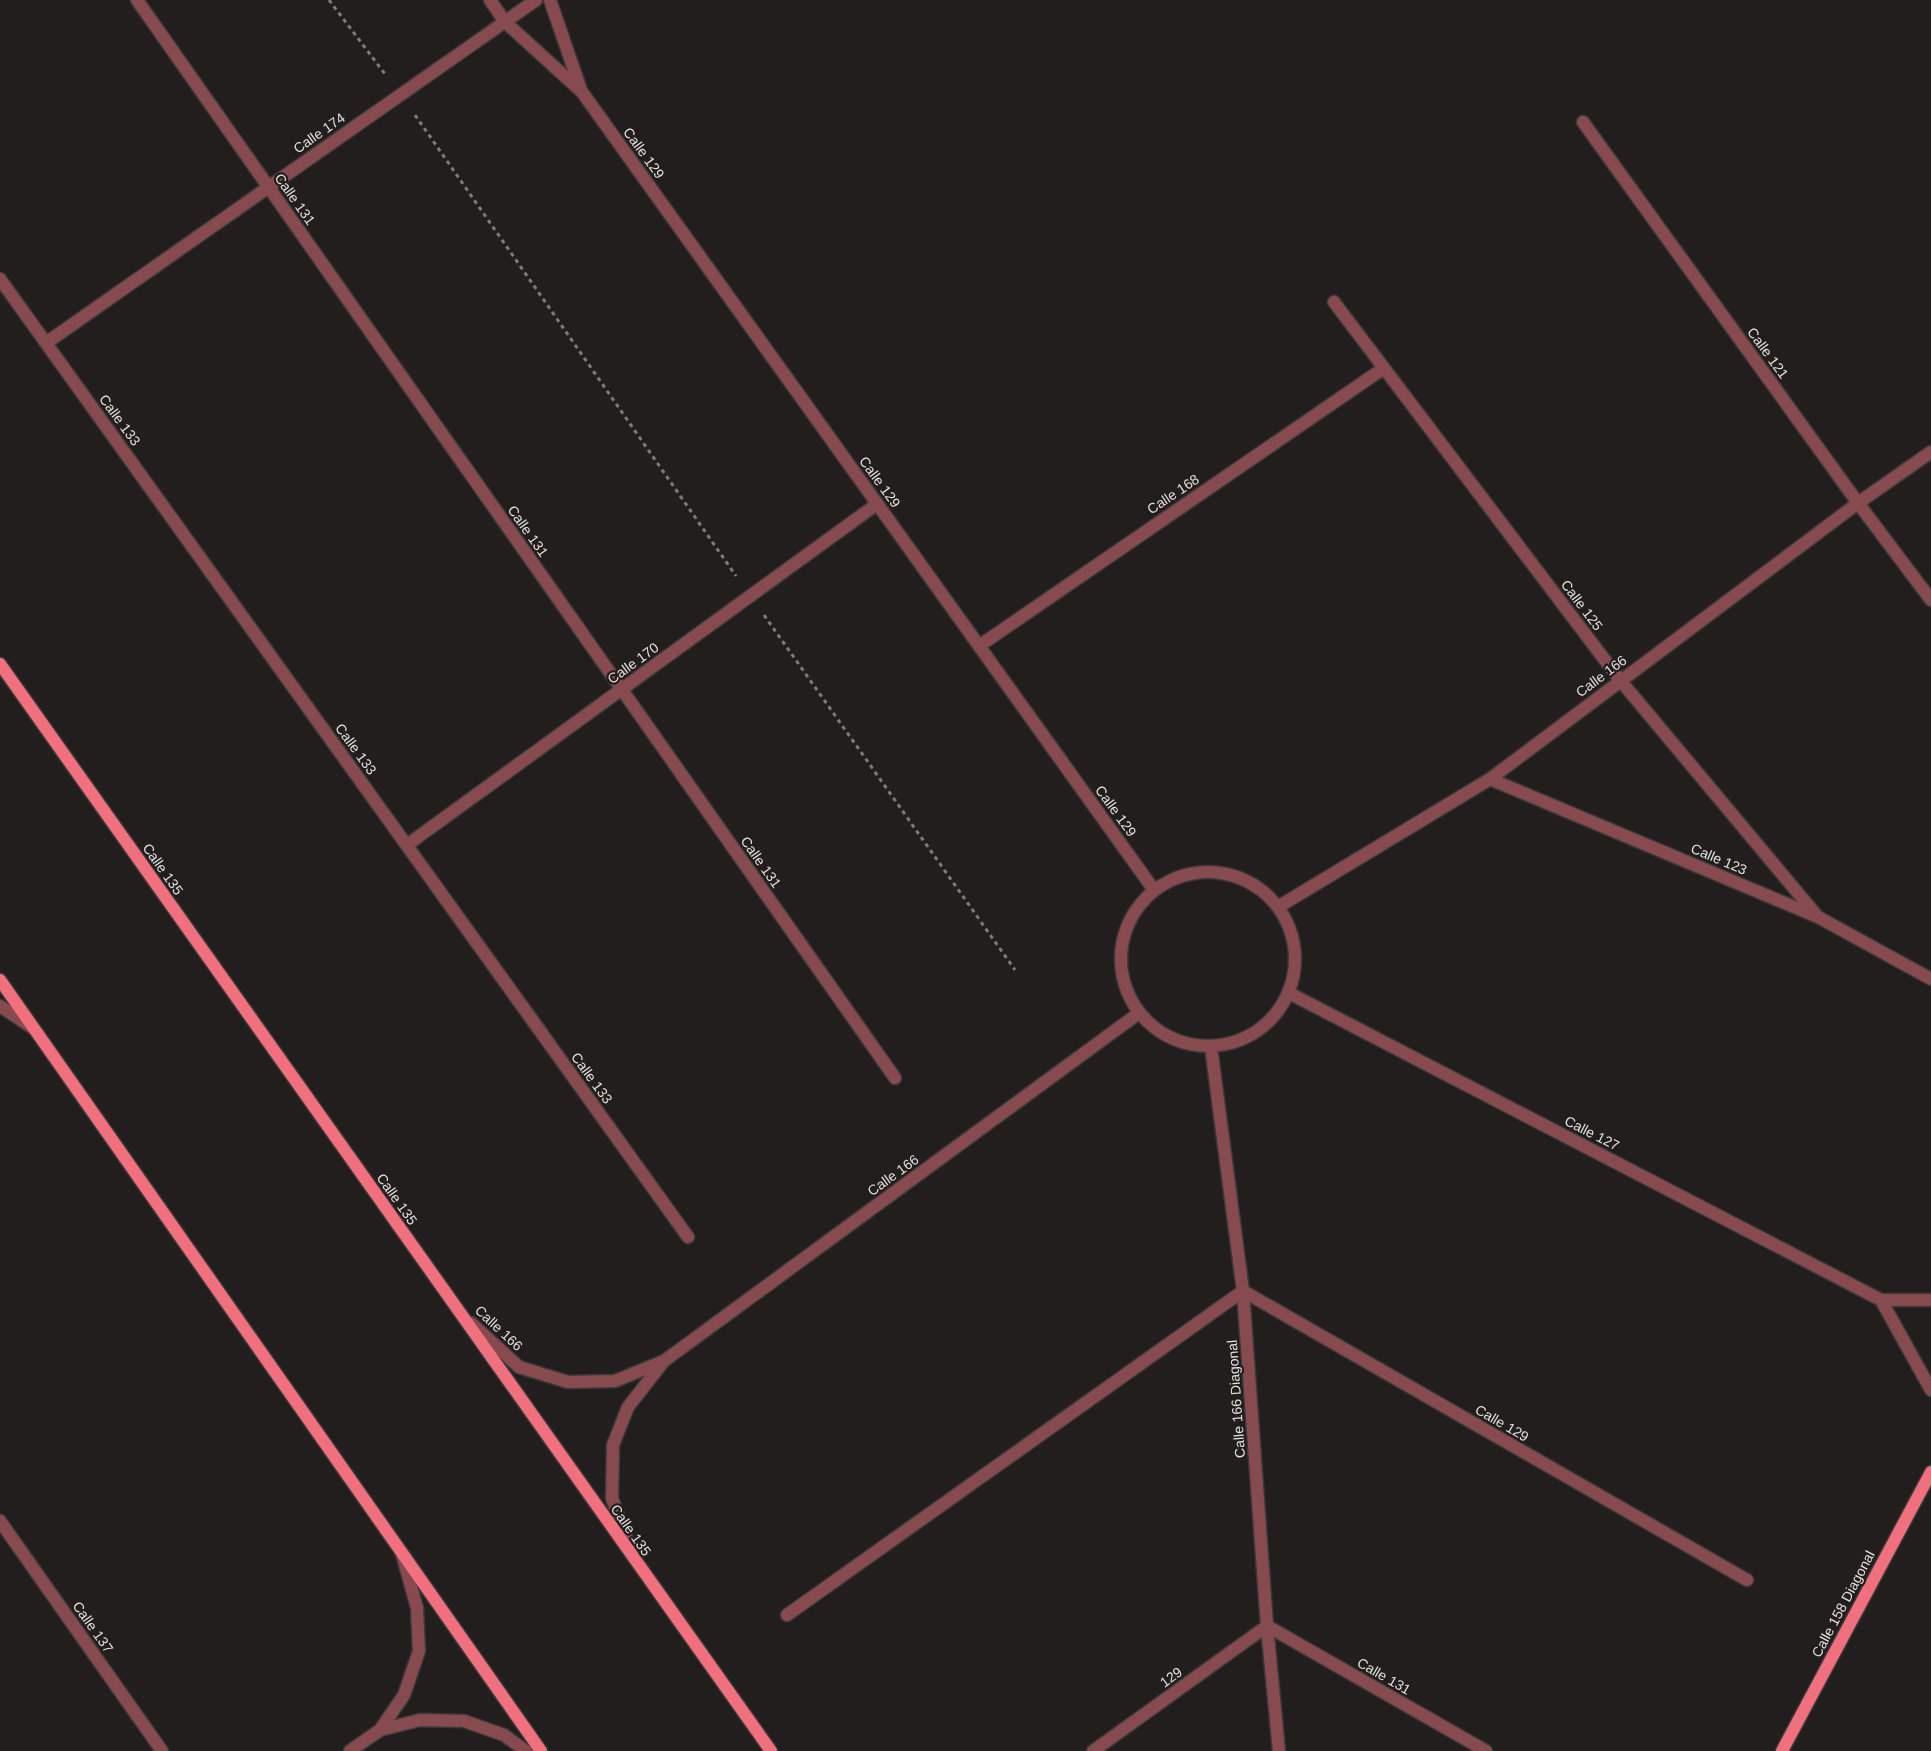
<svg xmlns="http://www.w3.org/2000/svg" width="1931" height="1751" viewBox="0 0 1931 1751" font-family="Helvetica,sans-serif">
  <style>
    .lines { fill: none; stroke-linecap: round; stroke-linejoin: round }
    .minor-casing { stroke: #3d3939; stroke-width: 15 }
    .major-casing { stroke: #3d3939; stroke-width: 15 }
    .path { stroke: #7e7b7b; stroke-width: 3; stroke-dasharray: 4 4; stroke-linecap: butt }
    .minor { stroke: #874a4f; stroke-width: 12 }
    .major { stroke: #f0707d; stroke-width: 12 }
    .labels { text-anchor: middle; stroke-width: 4.5; stroke-linejoin: round; paint-order: stroke }
    .street-label { font-size: 14px; fill: #e2dfdf; stroke: #221e1e }
  </style>
  <rect width="100%" height="100%" fill="#221e1e"/>
  <g class="lines">
    <defs>
      <path id="minor" d="M137 0 895 1078
        M490 0 505 22 582 92 1154 890
        M550 0 581 90
        M1583 122 1858 503 1931 600
        M0 279 688 1237
        M1334 302 1620 680 1818 917
        M46 343 536 0
        M979 646 1384 368
        M1490 779 1818 917 1931 979
        M407 845 877 504
        M1121 959a87 87 0 1 1 174 0a87 87 0 1 1-174 0Z
        M1278 907 1490 779 1858 503 1931 452
        M1289 993 1881 1300H1931
        M0 1006 33 1028
        M1211 1047 1243 1291 1267 1626 1279 1751
        M1881 1300 1931 1390
        M471 1323 519 1367 568 1382 615 1381 664 1361 1139 1013
        M0 1521 162 1751
        M631 1550 612 1498 613 1445 628 1407 664 1361
        M787 1615 1243 1291 1747 1580
        M380 1730 420 1720 464 1721 504 1735 526 1751
        M350 1751 380 1730 404 1695 419 1651 417 1608 402 1554
        M1093 1751 1267 1626 1486 1751"/>
      <path id="major" d="M0 664 771 1751
        M0 980 541 1751
        M1782 1751 1931 1472"/>
    </defs>
    <use href="#minor" class="minor-casing"/>
    <use href="#major" class="major-casing"/>
    <path class="path" d="M329 0 385 74
      M415 115 736 576
      M764 615 1015 970"/>
    <use href="#minor" class="minor"/>
    <use href="#major" class="major"/>
  </g>
  <g class="labels">
    <g class="street-label">
      <text transform="translate(319 133) rotate(-35)" y="5">Calle 174</text>
      <text transform="translate(644 153) rotate(54)" y="5">Calle 129</text>
      <text transform="translate(295 199) rotate(55)" y="5">Calle 131</text>
      <text transform="translate(1768 353) rotate(54)" y="5">Calle 121</text>
      <text transform="translate(120 420) rotate(54)" y="5">Calle 133</text>
      <text transform="translate(880 482) rotate(54)" y="5">Calle 129</text>
      <text transform="translate(1173 494) rotate(-34)" y="5">Calle 168</text>
      <text transform="translate(528 531) rotate(55)" y="5">Calle 131</text>
      <text transform="translate(1582 605) rotate(53)" y="5">Calle 125</text>
      <text transform="translate(633 663) rotate(-36)" y="5">Calle 170</text>
      <text transform="translate(1601 676) rotate(-37)" y="5">Calle 166</text>
      <text transform="translate(356 749) rotate(54)" y="5">Calle 133</text>
      <text transform="translate(1116 811) rotate(54)" y="5">Calle 129</text>
      <text transform="translate(1719 859) rotate(23)" y="5">Calle 123</text>
      <text transform="translate(761 862) rotate(55)" y="5">Calle 131</text>
      <text transform="translate(163 869) rotate(55)" y="5">Calle 135</text>
      <text transform="translate(592 1078) rotate(54)" y="5">Calle 133</text>
      <text transform="translate(1592 1133) rotate(27)" y="5">Calle 127</text>
      <text transform="translate(893 1175) rotate(-36)" y="5">Calle 166</text>
      <text transform="translate(397 1199) rotate(55)" y="5">Calle 135</text>
      <text transform="translate(499 1328) rotate(43)" y="5">Calle 166</text>
      <text transform="translate(1236 1399) rotate(-94)" y="5">Calle 166 Diagonal</text>
      <text transform="translate(1502 1423) rotate(30)" y="5">Calle 129</text>
      <text transform="translate(631 1530) rotate(55)" y="5">Calle 135</text>
      <text transform="translate(1843 1604) rotate(-62)" y="5">Calle 158 Diagonal</text>
      <text transform="translate(93 1627) rotate(55)" y="5">Calle 137</text>
      <text transform="translate(1384 1676) rotate(30)" y="5">Calle 131</text>
      <text transform="translate(1171 1677) rotate(-36)" y="5">129</text>
    </g>
  </g>
</svg>
